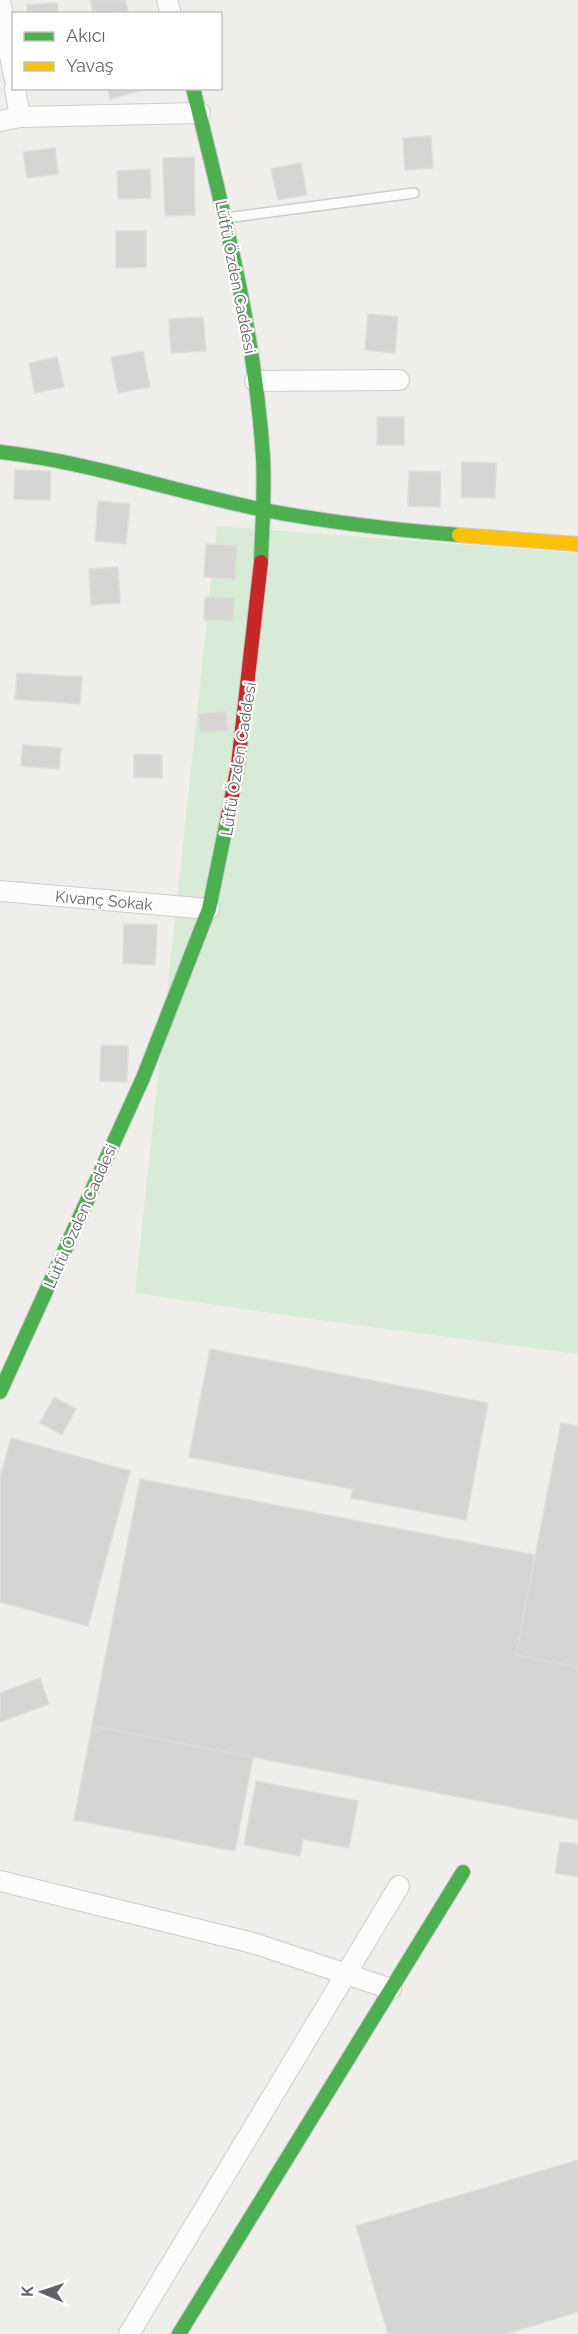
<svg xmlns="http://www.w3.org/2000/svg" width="578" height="2334" viewBox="0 0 578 2334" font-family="Raleway,sans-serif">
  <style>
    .green { fill: #d8ebd6 }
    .building { fill: #d6d5d3; stroke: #deddd9; stroke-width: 1.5 }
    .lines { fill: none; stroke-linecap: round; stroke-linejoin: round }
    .lane-casing { stroke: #cbcccc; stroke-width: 12 }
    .street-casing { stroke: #cbcccc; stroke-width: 22 }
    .fast-casing { stroke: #cacacb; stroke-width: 16 }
    .slow-casing { stroke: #cacacb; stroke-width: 16 }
    .jam-casing { stroke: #cacacb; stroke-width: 16 }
    .lane { stroke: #fdfcfc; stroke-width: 9 }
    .street { stroke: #fdfcfc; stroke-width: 20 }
    .fast { stroke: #4caf50; stroke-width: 14 }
    .slow { stroke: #ffc107; stroke-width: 14 }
    .jam { stroke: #c62828; stroke-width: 14 }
    .labels { text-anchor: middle; stroke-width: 4.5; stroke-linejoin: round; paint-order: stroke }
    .street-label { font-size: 16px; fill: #5f6368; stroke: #fff }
  </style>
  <rect width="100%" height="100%" fill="#efeeea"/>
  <path class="green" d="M217 526 578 553V1354L326 1321 135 1293Z"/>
  <path class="building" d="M90 0H125L128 11 93 14Z
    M57 3 58 14H27V5Z
    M108 88H149L110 99Z
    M431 136 433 168 405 170 403 138Z
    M55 148 58 174 27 178 23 152Z
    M194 157 195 215 165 216 163 158Z
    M301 163 307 195 278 200 271 169Z
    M150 169 151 198 118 199 117 171Z
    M116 231H146V267L116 268Z
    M368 314 398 317 395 353 365 350Z
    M203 317 206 351 171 353 169 319Z
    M143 351 150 387 118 393 111 357Z
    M57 357 64 387 35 393 29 363Z
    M377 417H404V445H377Z
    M462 462 496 463 495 498 461 497Z
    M15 470 51 471 50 500 14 499Z
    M409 471 441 472 440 507 408 506Z
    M98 501 130 504 126 544 95 541Z
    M206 544 237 545 235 579 204 577Z
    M118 567 120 603 91 605 89 569Z
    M205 597 234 598 233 621 204 620Z
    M17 673 82 677 80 704 15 699Z
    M226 711 228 730 200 733 198 714Z
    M23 745 61 748 59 769 21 766Z
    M134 754 162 755V778L134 777Z
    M124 924 157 925 155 965 123 963Z
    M101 1045 128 1046 127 1082 100 1081Z
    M210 1349 488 1403 466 1520 351 1498 353 1489 189 1457Z
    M54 1397 76 1409 62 1435 40 1423Z
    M561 1423 578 1426V1667L516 1655Z
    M11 1438 130 1471 88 1626 0 1602V1478Z
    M140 1479 535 1555 516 1655 578 1667V1820L92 1726Z
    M40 1678 49 1704 0 1722V1693Z
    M92 1726 253 1757 235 1851 74 1820Z
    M256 1781 358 1801 349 1848 303 1839 300 1856 244 1845Z
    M560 1842 578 1844V1877L555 1873Z
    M578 2160V2312L505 2334H388L356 2226Z"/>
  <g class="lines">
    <defs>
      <path id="lane" d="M226 218 414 193"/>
      <path id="street" d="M0 0 14 77
        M167 0 171 14
        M15 88 20 117
        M0 121 20 117 200 113
        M255 381 399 380
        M0 891 209 909
        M0 1881 253 1943 391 1989
        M129 2334 399 1886"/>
      <path id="fast" d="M193 88C223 209 255 332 263 457 265 492 262 527 261 562
        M0 452C90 462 175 492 264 510 327 522 394 530 459 535
        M0 1392 143 1078 209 909 227 821
        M179 2334 463 1872"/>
      <path id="slow" d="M459 535 578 544"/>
      <path id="jam" d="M227 821 238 765 261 562"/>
    </defs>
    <use href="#lane" class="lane-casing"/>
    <use href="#street" class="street-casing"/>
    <use href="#fast" class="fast-casing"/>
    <use href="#slow" class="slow-casing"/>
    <use href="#jam" class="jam-casing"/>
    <use href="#lane" class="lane"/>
    <use href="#street" class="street"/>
    <use href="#fast" class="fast"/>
    <use href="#slow" class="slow"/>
    <use href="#jam" class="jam"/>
  </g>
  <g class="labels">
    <g class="street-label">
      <text transform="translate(236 277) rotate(79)" y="6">Lütfü Özden Caddesi</text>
      <text transform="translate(238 759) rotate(-81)" y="6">Lütfü Özden Caddesi</text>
      <text transform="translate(104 900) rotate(5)" y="6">Kıvanç Sokak</text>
      <text transform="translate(80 1216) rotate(-66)" y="6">Lütfü Özden Caddesi</text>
    </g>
  </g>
  <rect x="12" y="12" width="210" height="78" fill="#ffffff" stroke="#bfc1c3" stroke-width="1.5"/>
  <rect x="24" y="32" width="30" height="9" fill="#4caf50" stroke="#bfc1c3" stroke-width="1.5"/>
  <text x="66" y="42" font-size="18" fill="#5f6368">Akıcı</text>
  <rect x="24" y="62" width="30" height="9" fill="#ffc107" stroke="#bfc1c3" stroke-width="1.5"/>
  <text x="66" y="72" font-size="18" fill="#5f6368">Yavaş</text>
  <g transform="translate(42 2292) rotate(272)" stroke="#ffffff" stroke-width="4.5" paint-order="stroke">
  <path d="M0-4.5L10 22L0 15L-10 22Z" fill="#5f6368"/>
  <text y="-9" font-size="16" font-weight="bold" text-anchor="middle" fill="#5f6368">K</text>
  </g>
</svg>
